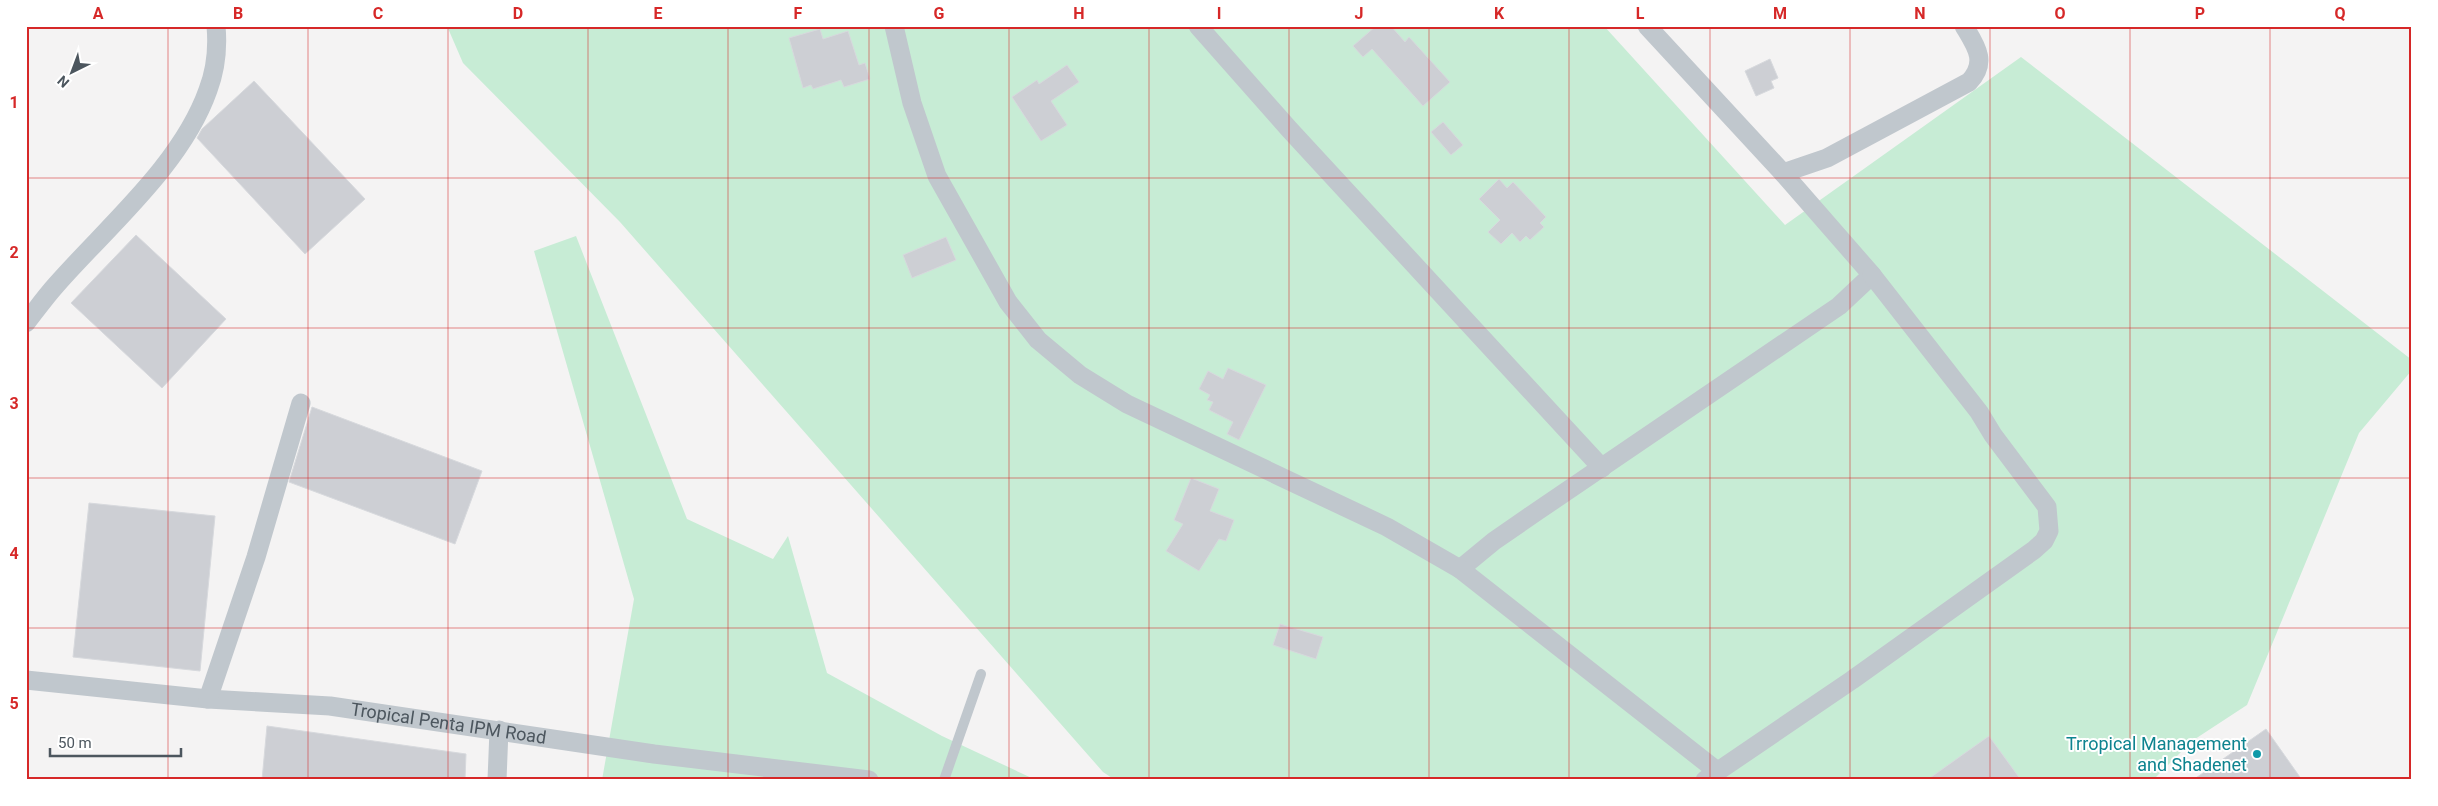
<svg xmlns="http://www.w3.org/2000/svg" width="2438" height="806" viewBox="0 0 2438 806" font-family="Roboto,sans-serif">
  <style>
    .green { fill: #c7ecd5 }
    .building { fill: #cdcfd4; stroke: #d7d9dd }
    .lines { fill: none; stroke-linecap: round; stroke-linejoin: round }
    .lane { stroke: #c0c7cd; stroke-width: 10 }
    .street { stroke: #c0c7cd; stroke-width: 19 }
    .grid { fill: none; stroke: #d62828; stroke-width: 1; stroke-opacity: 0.55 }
    .culture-dot { fill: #0f9aa8; stroke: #fff; stroke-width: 2 }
    .labels { text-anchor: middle; stroke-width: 4; stroke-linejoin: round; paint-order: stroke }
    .street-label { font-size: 18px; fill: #4c565e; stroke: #fff }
    .culture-label { font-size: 18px; fill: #0d838f; stroke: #fff; text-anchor: end }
    .neatline { fill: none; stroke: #d62828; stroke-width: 2 }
    .grid-label { font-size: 16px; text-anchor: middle; font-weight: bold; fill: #d62828 }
  </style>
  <rect width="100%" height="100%" fill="#f4f3f3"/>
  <path class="green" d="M447 26H1604L1785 225 2021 57 2412 360V370L2359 433 2247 705 2192 741 2153 780H1115L1103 772 620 222 463 63Z
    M576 236 687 519 773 559 788 536 827 673 942 736 1036 780H602L634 599 534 251Z"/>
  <path class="building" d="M1376 26H1391L1405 42 1409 37 1450 82 1423 106 1372 49 1363 57 1353 46Z
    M820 29 823 39 848 31 859 65 865 63 870 79 844 87 841 80 813 89 811 85 803 88 789 38Z
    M1770 59 1778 78 1771 81 1774 88 1756 96 1745 71Z
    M1067 65 1079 82 1051 101 1067 125 1041 141 1012 97 1037 80 1039 84Z
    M254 81 365 199 305 254 197 138 202 129Z
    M1443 122 1463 145 1451 155 1431 132Z
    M1499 179 1507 188 1513 182 1546 217 1540 223 1544 227 1530 240 1526 236 1520 242 1512 233 1501 244 1488 232 1500 220 1479 199Z
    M136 235 226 319 162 388 71 303Z
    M946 237 956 260 912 278 903 255Z
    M1228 368 1266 385 1239 440 1227 434 1233 422 1209 410 1213 402 1207 400 1210 395 1199 389 1208 371 1223 379Z
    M312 407 482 471 455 544 289 482Z
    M1191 478 1219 489 1210 511 1234 520 1226 541 1219 539 1199 571 1166 551 1183 524 1174 520Z
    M89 503 215 516 200 671 73 657Z
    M1280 624 1323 637 1316 659 1273 645Z
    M267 726 466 754 465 780H262Z
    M2266 729 2302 780H2193Z
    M1989 736 2021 780H1927Z"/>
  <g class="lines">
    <path class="lane" d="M944 780 981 674"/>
    <g class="street">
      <path d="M894 26 912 103 937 176 1008 302 1038 340 1080 375 1127 404 1387 527 1460 569 1494 541 1536 512 1839 306 1872 275 1783 173"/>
      <path d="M1198 26 1289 129 1602 468"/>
      <path d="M1647 26 1783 173 1827 158 1969 82C1988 62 1976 46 1964 26"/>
      <path d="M26 323C36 310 46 296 57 284 108 226 182 164 208 90 216 69 218 48 216 26"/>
      <path d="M1460 569 1717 771"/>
      <path id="s1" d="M26 680 208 699 330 706 654 754 869 780"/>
      <path d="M208 699 256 557 301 403"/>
      <path d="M497 780 499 730"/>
      <path d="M1705 780 1852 680 2034 550 2044 541 2049 531 2047 507 1993 435 1979 412 1872 275"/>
    </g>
  </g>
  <path class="grid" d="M168 26V780M308 26V780M448 26V780M588 26V780M728 26V780M869 26V780M1009 26V780M1149 26V780M1289 26V780M1429 26V780M1569 26V780M1710 26V780M1850 26V780M1990 26V780M2130 26V780M2270 26V780M26 178H2412M26 328H2412M26 478H2412M26 628H2412"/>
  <circle class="culture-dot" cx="2257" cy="754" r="5"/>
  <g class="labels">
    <g class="street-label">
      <text dy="6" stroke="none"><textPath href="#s1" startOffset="425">Tropical Penta IPM Road</textPath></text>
    </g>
    <g class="culture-label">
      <text x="2247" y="750">Trropical Management<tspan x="2247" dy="21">and Shadenet</tspan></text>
    </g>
  </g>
  <rect width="2438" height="806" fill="none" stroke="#ffffff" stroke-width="55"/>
  <g transform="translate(72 72) rotate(222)" stroke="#ffffff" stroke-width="4" paint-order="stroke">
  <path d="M0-4L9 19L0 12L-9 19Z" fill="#4c565e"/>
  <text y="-8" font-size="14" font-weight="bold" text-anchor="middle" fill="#4c565e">N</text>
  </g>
  <path d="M50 748v8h131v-8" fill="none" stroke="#4c565e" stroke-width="2.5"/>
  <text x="58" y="748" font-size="15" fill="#4c565e" stroke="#ffffff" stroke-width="4" paint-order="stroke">50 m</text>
  <rect x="28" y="28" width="2382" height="750" class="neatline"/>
  <g class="grid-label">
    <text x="98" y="19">A</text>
    <text x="238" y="19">B</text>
    <text x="378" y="19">C</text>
    <text x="518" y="19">D</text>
    <text x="658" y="19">E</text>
    <text x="798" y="19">F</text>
    <text x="939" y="19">G</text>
    <text x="1079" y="19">H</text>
    <text x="1219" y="19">I</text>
    <text x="1359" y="19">J</text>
    <text x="1499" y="19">K</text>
    <text x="1640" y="19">L</text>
    <text x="1780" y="19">M</text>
    <text x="1920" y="19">N</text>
    <text x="2060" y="19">O</text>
    <text x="2200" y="19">P</text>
    <text x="2340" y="19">Q</text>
    <text x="14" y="108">1</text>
    <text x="14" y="258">2</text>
    <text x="14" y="409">3</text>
    <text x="14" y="559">4</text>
    <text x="14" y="709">5</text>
  </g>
</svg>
